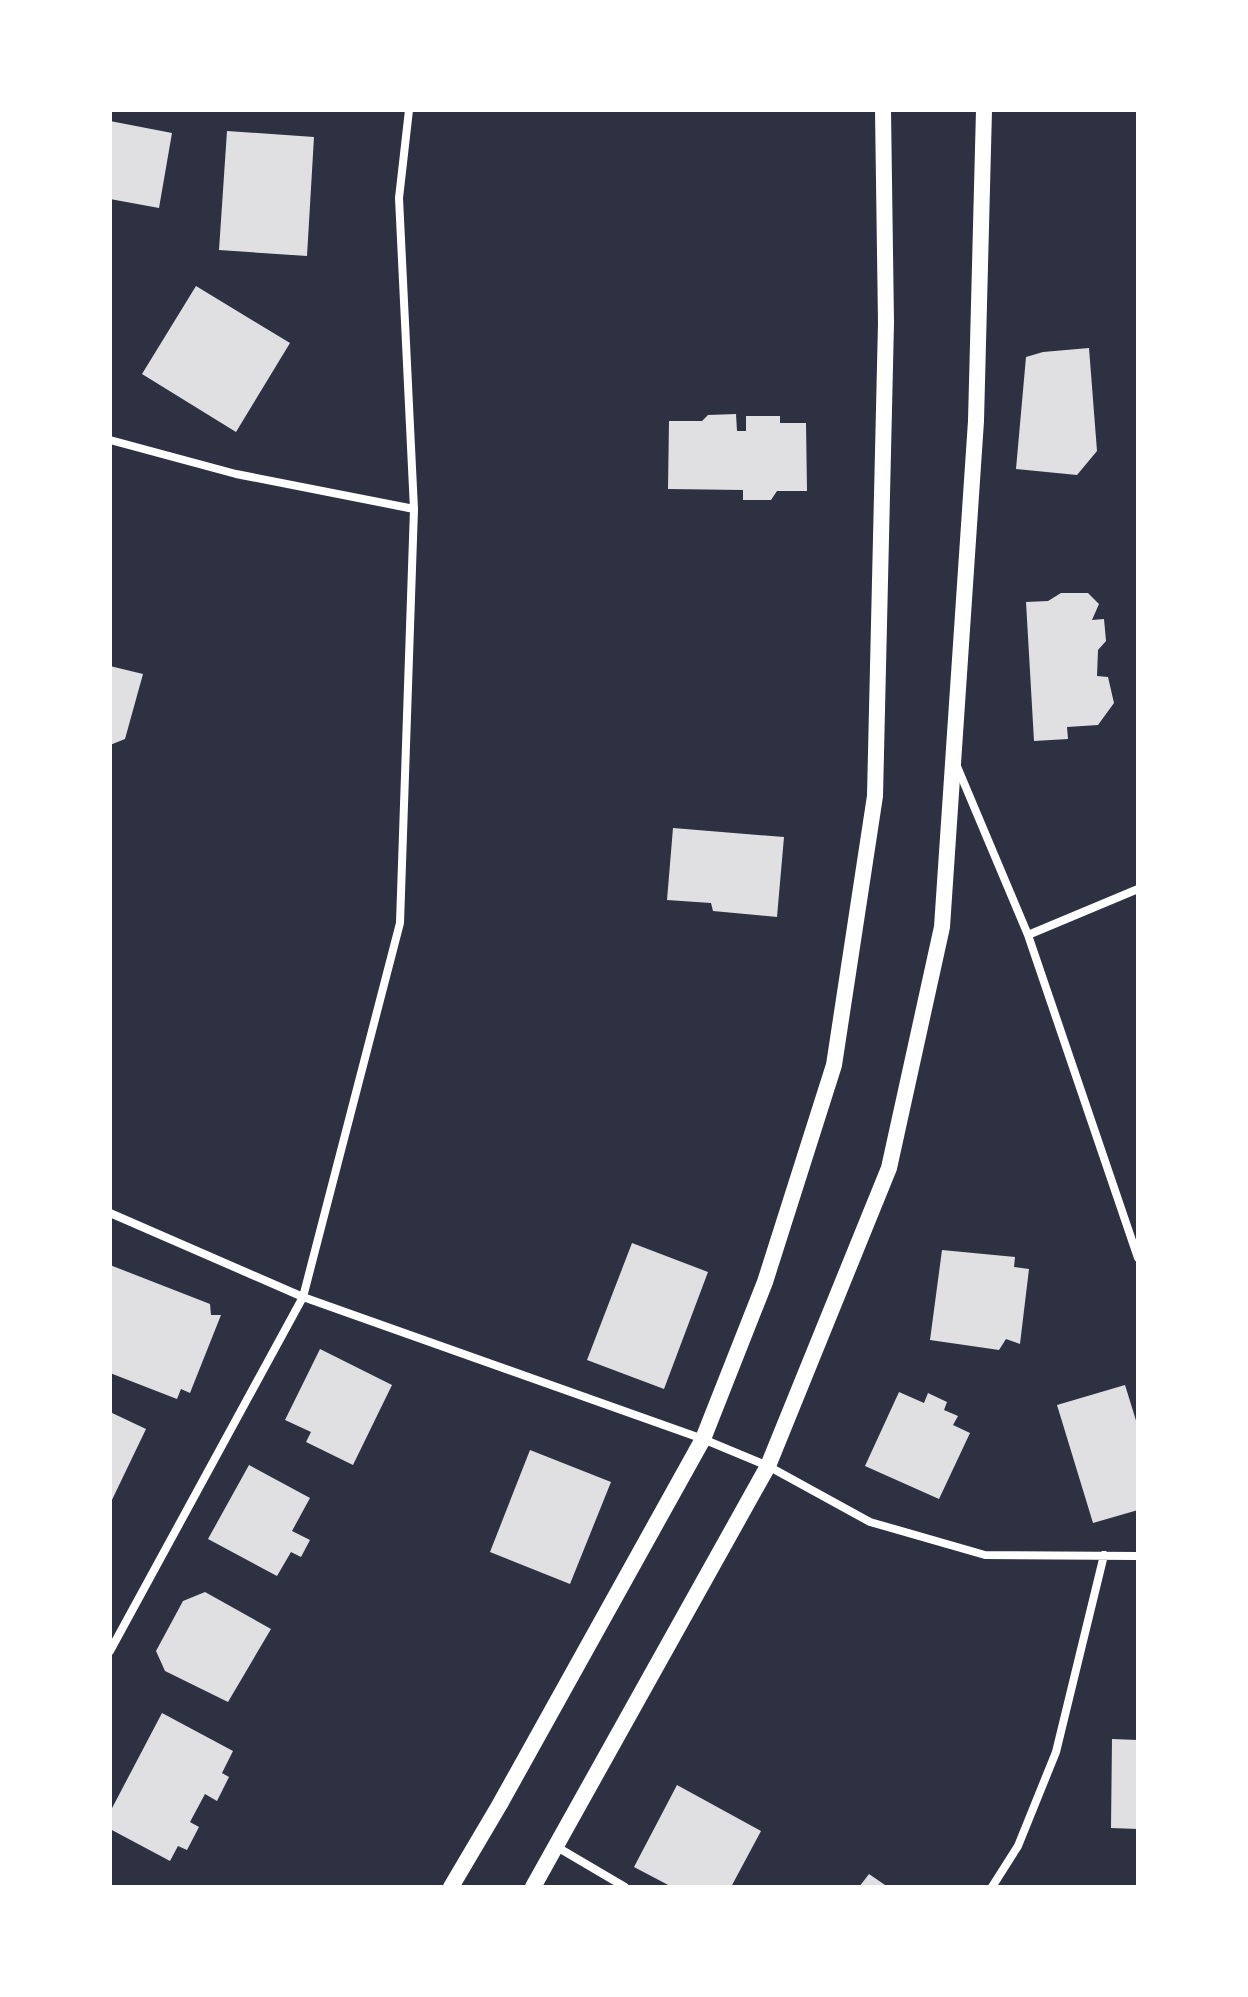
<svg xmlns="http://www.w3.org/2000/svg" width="1248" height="1997" viewBox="0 0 1248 1997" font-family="Lora,serif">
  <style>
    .building { fill: #e0e0e3 }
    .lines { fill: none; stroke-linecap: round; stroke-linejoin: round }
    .minor { stroke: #fff; stroke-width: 8 }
    .secondary { stroke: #fff; stroke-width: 16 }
  </style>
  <rect width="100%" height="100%" fill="#2d3142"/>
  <path class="building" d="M110 121 172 133 159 208 110 199Z
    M227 131 314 137 307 256 219 250Z
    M196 286 290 343 236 432 142 374Z
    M1089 348 1097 451 1077 475 1016 469 1026 357 1043 352Z
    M736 414 737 431H746V416H780V423H806L807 491H777L771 500H743V490L668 489 669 421H702L708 415Z
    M1061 593H1088L1099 604 1092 620 1104 619 1106 641 1098 650 1097 676 1108 677 1114 703 1098 725 1067 727 1068 739 1034 741 1026 602 1048 601Z
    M110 666 143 674 125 739 110 745Z
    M673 828 784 837 777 917 713 911 711 903 667 900Z
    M632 1243 708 1272 664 1389 587 1360Z
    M942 1250 1015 1257 1014 1267 1029 1269 1020 1344 1006 1339 999 1350 930 1340Z
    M110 1265 210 1304 211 1315H221L190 1393 181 1389 177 1399 110 1373Z
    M320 1349 392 1385 353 1465 306 1442 311 1432 285 1420Z
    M1125 1385 1138 1427V1510L1093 1523 1057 1405Z
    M899 1392 924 1403 928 1393 947 1402 944 1410 958 1416 953 1425 970 1433 939 1499 865 1466Z
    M110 1412 146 1429 110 1504Z
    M530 1450 611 1482 570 1584 490 1552Z
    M249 1465 310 1498 292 1531 310 1540 301 1557 291 1552 277 1576 208 1539Z
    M205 1592 271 1629 228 1702 165 1671 156 1651 183 1601Z
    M162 1713 233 1751 222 1773 229 1777 217 1801 205 1794 190 1822 199 1827 187 1850 178 1846 170 1861 110 1829V1812Z
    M1112 1739 1138 1740V1829L1111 1828Z
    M677 1785 761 1831 731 1887H672L634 1867Z
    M869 1874 888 1887H859Z"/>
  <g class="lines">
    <path class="minor" d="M110 440 236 474 414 509
      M956 764 1028 935 1138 1258
      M1028 935 1138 889
      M110 1213 303 1297 703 1439 768 1466 870 1522 985 1555 1138 1556
      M110 1651 303 1297 400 923 414 509 399 198 409 110
      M557 1847 625 1887
      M992 1887 1018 1846 1056 1752 1104 1555"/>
    <path class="secondary" d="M451 1887 500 1804 703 1439 765 1282 834 1065 875 796 886 323 883 110
      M533 1887 768 1466 889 1168 942 927 976 421 984 110"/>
  </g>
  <rect width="1248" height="1997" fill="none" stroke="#ffffff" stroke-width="224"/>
</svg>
